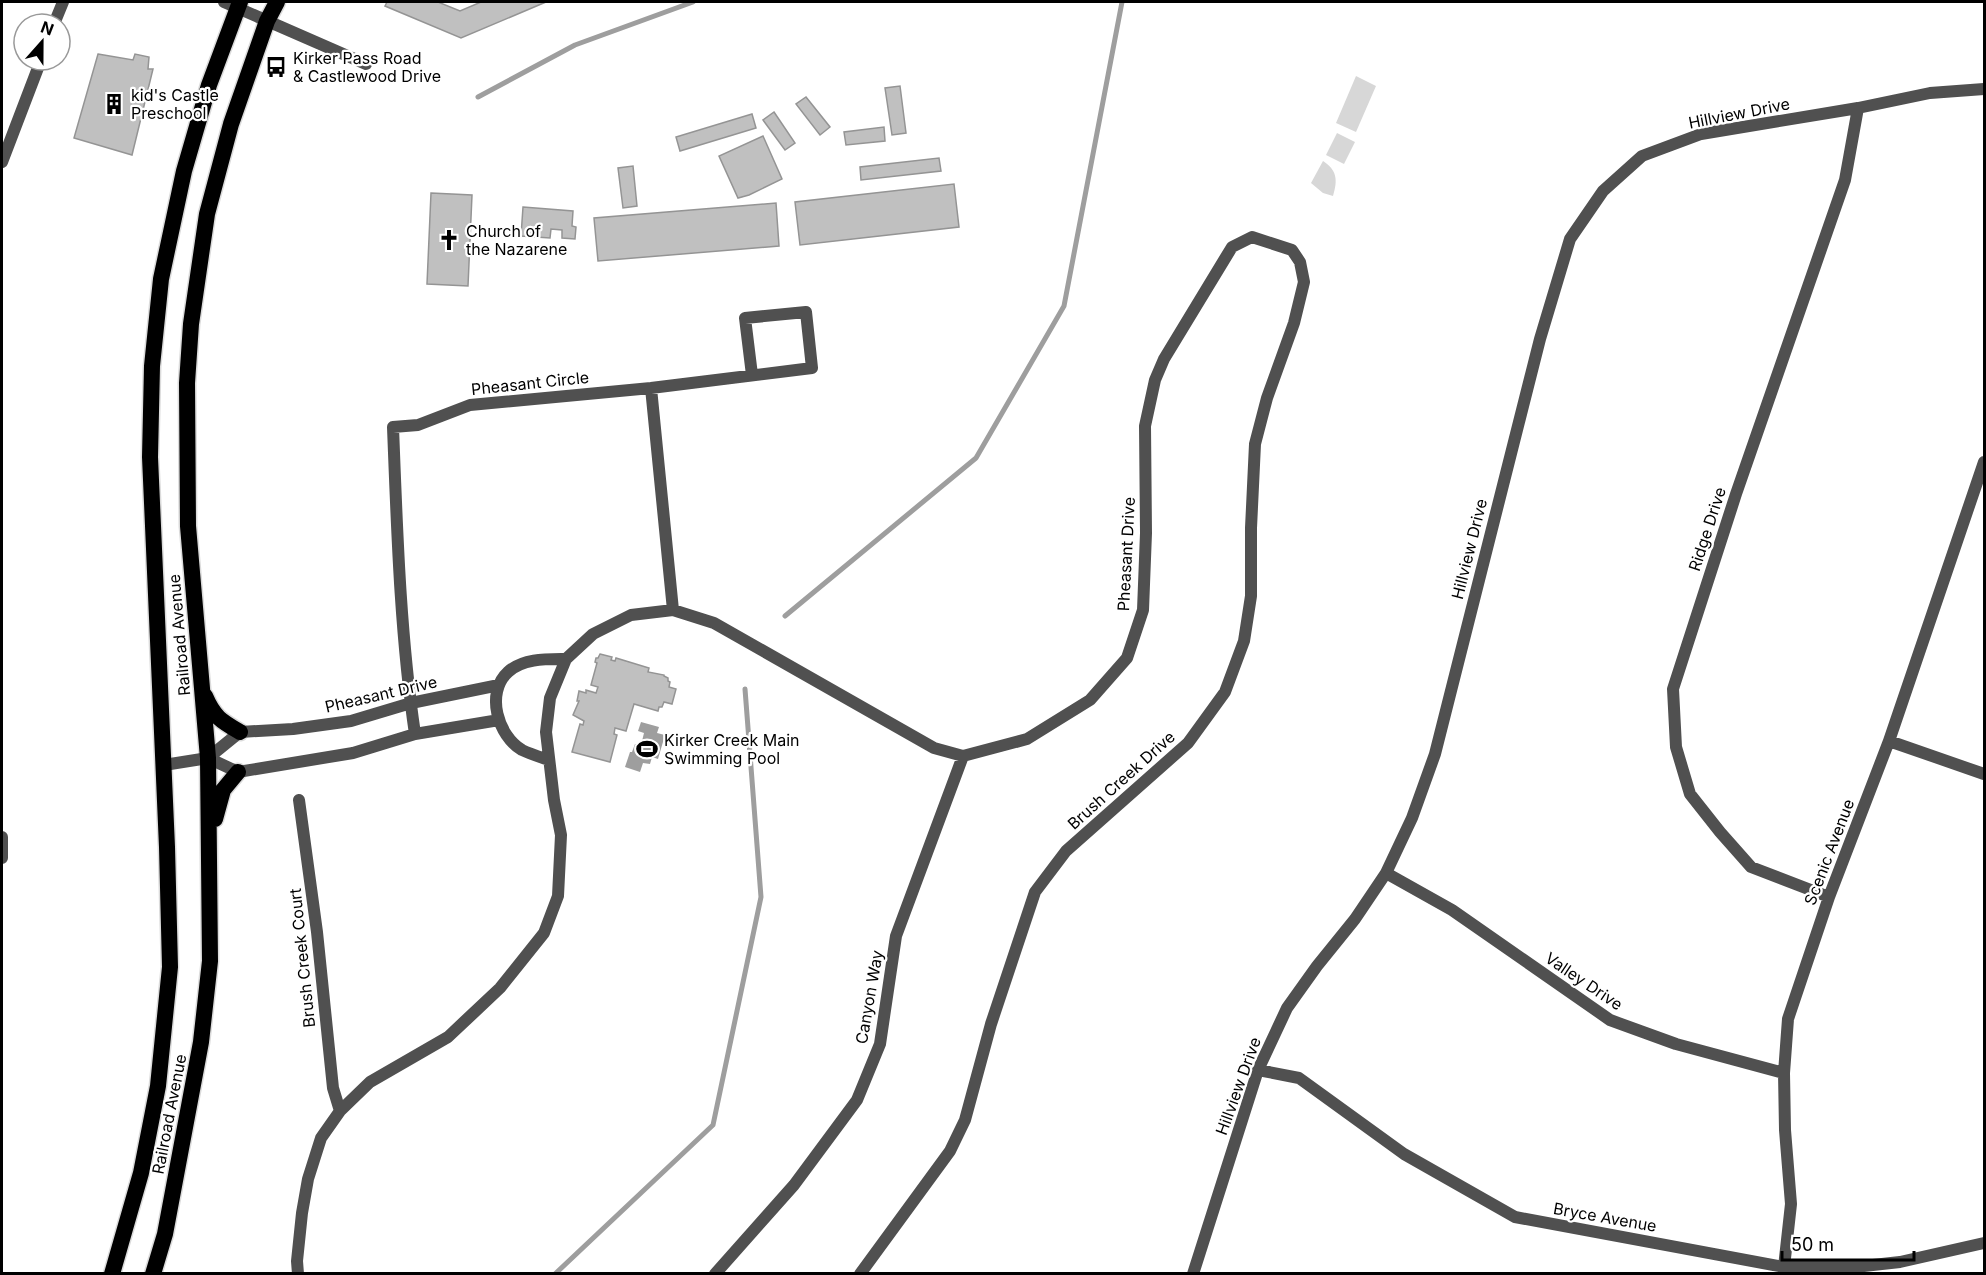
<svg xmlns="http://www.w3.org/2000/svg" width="1986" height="1275" viewBox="0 0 1986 1275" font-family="Inter,sans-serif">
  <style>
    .green { fill: #d7d7d7 }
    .water { fill: #9e9e9e }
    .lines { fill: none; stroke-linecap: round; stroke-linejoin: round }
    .stream { stroke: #9e9e9e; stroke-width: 5 }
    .building { fill: #c0c0c0; stroke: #949494; stroke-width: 1.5 }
    .trunk-casing { stroke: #dbdbdb; stroke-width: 19 }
    .minor { stroke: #505050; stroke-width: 12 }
    .trunk { stroke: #000; stroke-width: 16 }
    .labels { text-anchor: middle; stroke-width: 4.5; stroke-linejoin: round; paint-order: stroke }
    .poi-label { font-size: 16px; fill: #000; stroke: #fff; text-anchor: start }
    .street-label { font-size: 16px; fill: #000; stroke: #fff }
  </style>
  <rect width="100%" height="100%" fill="#fff"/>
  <path class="green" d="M1356 76 1376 86 1356 132 1336 123Z
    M1337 133 1355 142 1344 164 1326 155Z
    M1323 161C1337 170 1338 180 1333 196L1323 193 1311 183Z"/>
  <path class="water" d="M641 722 659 727 657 733 665 735 658 759 652 757 650 764 643 763 640 772 625 767 630 752H632L635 744 641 745 644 733 638 731Z"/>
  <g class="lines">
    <path class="stream" d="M478 97 575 45 693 2
      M785 616 976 458 1064 306 1122 2
      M555 1274 713 1125 761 897 745 689"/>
  </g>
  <path class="building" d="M387 2H438L460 11 481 2H546L461 38 385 6Z
    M98 54 133 60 135 54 149 57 148 69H153L132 155 74 138Z
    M900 86 906 133 892 135 885 88Z
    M806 97 830 127 820 135 796 104Z
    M774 112 795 143 785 150 763 120Z
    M752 114 756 128 680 151 676 137Z
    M884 127 885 141 846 145 844 132Z
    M763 136 782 179 749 195 738 198 719 156Z
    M939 158 941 171 861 180 860 167Z
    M633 166 637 206 623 208 618 168Z
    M954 184 959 227 800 245 795 202Z
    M431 193 472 195 468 286 427 284Z
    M776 203 779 246 598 261 594 218Z
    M523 207 573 211 572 226 576 227 575 239 562 238V230L551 229 550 238 521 236Z
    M600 654 612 657 611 660 615 661 616 658 649 668 648 672 664 675V676L668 678V681L670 682 669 687 676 689 672 704 664 702 662 707H659L658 711 634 704 626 731 615 728 614 734 617 735 610 762 572 752 580 724 583 725 584 721 573 715 579 701H577L579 691 586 693V690L596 693 598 687 591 685 597 663 595 662 596 658H598Z"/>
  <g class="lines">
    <defs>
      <path id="trunk" d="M205 696C214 717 221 721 240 732
        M215 819 223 790 238 772
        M112 1274 141 1173 158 1086 170 967 167 847 150 457 152 366 161 279 184 171 209 85 240 2
        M153 1274 165 1234 201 1042 210 961 208 758 188 526 187 383 191 324 207 214 231 124 267 21 277 2"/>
    </defs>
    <use href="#trunk" class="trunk-casing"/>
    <path class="minor" d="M224 2 366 64
      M54 24 63 2
      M2 162 41 60
      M651 388 673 610
      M415 734C400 633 397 529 393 427L418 425 470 405 651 388 812 368 806 312 745 318 752 375
      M1889 741 1984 774
      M208 758 238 772 353 753 415 734 499 720
      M549 760C540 757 530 754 522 750 498 736 485 693 508 672 523 658 547 659 566 659
      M164 765 208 758 240 732 293 729 351 721 411 703 499 685
      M299 800 317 932 333 1088 340 1111
      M2 837V858
      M1386 873 1452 910 1610 1020 1676 1044 1784 1073
      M1829 897 1751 867 1720 832 1690 794 1676 747 1673 689 1736 494 1845 180 1858 108
      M1258 1070 1299 1078 1404 1154 1515 1217 1784 1267H1855L1900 1262 1984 1243
      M1784 1267 1791 1204 1785 1130 1784 1073 1788 1019 1829 897 1889 741 1984 462
      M298 1274 297 1261 302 1213 308 1179 321 1138 340 1111 370 1082 448 1037 500 988 544 933 558 896 561 835 554 800 546 732 550 698 566 659 593 634 631 615 673 610 714 623 934 748 963 756 1027 739 1090 700 1127 658 1143 610 1146 533 1145 426 1155 380 1164 359 1232 247 1252 237 1292 250 1300 262 1304 282 1294 323 1267 398 1255 444 1251 528V596L1244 641 1225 692 1188 743 1066 851 1035 892 991 1024 965 1120 950 1151 860 1274
      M715 1274 794 1185 857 1100 880 1044 896 936 963 756
      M1193 1274 1258 1070 1287 1008 1317 966 1355 919 1386 873 1412 818 1435 754 1540 339 1570 239 1603 191 1642 156 1701 134 1858 108 1930 93 1984 89"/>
    <use href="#trunk" class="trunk"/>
  </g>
  <defs>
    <symbol id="bus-bare" viewBox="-9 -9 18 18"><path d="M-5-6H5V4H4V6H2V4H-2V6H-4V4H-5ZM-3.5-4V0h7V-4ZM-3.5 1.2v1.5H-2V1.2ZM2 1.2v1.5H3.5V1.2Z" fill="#000" stroke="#fff" stroke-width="2.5" paint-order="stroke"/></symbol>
    <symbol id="building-bare" viewBox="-9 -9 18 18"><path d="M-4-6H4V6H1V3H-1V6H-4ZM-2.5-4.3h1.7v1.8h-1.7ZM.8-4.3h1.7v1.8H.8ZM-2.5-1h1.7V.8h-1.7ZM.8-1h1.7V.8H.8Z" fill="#000" stroke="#fff" stroke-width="2.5" paint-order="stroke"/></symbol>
    <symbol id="church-bare" viewBox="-9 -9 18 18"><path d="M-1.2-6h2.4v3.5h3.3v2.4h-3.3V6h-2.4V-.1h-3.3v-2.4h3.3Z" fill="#000" stroke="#fff" stroke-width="2.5" paint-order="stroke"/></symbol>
    <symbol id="stadium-bare" viewBox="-9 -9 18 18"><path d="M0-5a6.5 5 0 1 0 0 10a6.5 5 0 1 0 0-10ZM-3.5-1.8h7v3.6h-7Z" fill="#000" stroke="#fff" stroke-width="2.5" paint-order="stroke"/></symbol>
  </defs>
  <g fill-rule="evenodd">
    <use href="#bus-bare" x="261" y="52" width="30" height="30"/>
    <use href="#building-bare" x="99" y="89" width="30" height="30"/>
    <use href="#church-bare" x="434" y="225" width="30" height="30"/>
    <use href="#stadium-bare" x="632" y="734" width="30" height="30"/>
  </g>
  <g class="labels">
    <g class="poi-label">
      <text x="293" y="64">Kirker Pass Road<tspan x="293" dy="18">&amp; Castlewood Drive</tspan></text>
      <text x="131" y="101">kid's Castle<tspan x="131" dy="18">Preschool</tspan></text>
      <text x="466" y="237">Church of<tspan x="466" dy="18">the Nazarene</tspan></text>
      <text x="664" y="746">Kirker Creek Main<tspan x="664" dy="18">Swimming Pool</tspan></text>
    </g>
    <g class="street-label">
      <text transform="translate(1739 113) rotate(-11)" y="6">Hillview Drive</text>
      <text transform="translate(530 383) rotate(-6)" y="6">Pheasant Circle</text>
      <text transform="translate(1707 529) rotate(-72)" y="6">Ridge Drive</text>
      <text transform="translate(1469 549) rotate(-76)" y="6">Hillview Drive</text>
      <text transform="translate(1126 554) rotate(-87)" y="6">Pheasant Drive</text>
      <text transform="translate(179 635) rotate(-95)" y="6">Railroad Avenue</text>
      <text transform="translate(381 694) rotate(-13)" y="6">Pheasant Drive</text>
      <text transform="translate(1121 780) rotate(-42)" y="6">Brush Creek Drive</text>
      <text transform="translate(1829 852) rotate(-69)" y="6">Scenic Avenue</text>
      <text transform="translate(302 958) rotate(-96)" y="6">Brush Creek Court</text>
      <text transform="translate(1584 981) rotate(34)" y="6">Valley Drive</text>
      <text transform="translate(869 997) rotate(-80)" y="6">Canyon Way</text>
      <text transform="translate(1238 1086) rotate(-70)" y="6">Hillview Drive</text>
      <text transform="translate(169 1114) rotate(-79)" y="6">Railroad Avenue</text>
      <text transform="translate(1605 1217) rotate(10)" y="6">Bryce Avenue</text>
    </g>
  </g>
  <rect width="1986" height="1275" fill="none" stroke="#000000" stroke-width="6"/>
  <g transform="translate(42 42) rotate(21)"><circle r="28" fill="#ffffff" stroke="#999999" stroke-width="1.5"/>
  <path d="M0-4.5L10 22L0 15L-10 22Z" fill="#000000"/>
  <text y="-9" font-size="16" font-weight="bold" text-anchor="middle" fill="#000000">N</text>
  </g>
  <path d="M1782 1251v9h132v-9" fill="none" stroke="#000000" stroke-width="3"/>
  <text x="1791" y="1251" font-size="18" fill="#000000" stroke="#ffffff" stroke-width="4.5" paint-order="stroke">50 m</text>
</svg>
